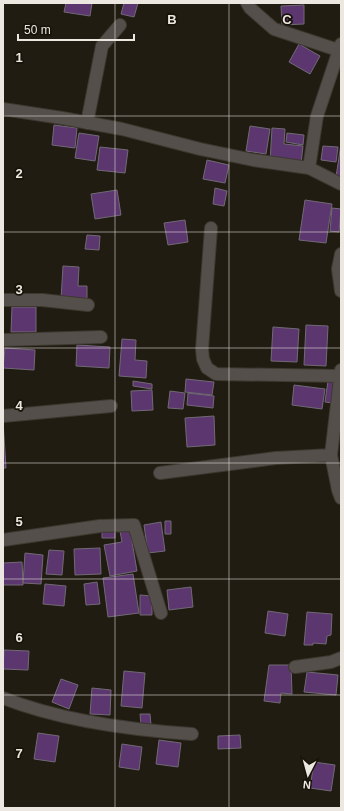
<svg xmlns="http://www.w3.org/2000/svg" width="344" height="811" viewBox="0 0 344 811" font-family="Helvetica,sans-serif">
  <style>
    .building { fill: #5c376f; stroke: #716975 }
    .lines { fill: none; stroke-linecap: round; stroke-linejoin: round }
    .street-casing { stroke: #3d392f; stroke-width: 14 }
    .street { stroke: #554f4c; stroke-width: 12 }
    .grid { fill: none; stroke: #ece8e1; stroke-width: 1; stroke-opacity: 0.55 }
    .grid-label { font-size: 13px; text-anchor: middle; font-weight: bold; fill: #ece8e1; stroke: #181309; stroke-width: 3.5; stroke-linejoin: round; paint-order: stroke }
  </style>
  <rect width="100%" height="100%" fill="#211c12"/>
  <path class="building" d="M66 3H92L90 16 64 12Z
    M124 3H138L134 17 121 14Z
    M304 5V24L282 25 281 6Z
    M299 44 320 56 310 74 289 62Z
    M54 125 77 128 75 148 52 145Z
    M250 126 270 129 266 154 246 151Z
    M272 128 285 129 284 144 303 146 301 164 270 162Z
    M79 133 99 136 95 161 75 158Z
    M287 133 304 135 303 145 286 142Z
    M341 144V177H336Z
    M323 146 338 147 336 162 321 160Z
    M100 147 128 150 125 173 97 170Z
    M207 160 229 165 225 183 203 179Z
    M215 188 227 191 224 206 213 204Z
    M117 190 121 215 95 219 91 194Z
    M305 200 332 204 326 243 299 240Z
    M332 208 341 209 339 232 330 231Z
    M185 220 188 242 168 245 164 223Z
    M87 235 100 236 99 250 85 249Z
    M63 266 79 267 78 286H87V301L61 299Z
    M12 307H36V332H11Z
    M306 325 328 326 326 366 304 365Z
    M273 327 299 329 297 362 271 361Z
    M122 339 136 340 135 360 147 361 146 378 119 376Z
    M77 345 110 347 109 368 76 366Z
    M5 348 35 350 34 370 3 368Z
    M186 379 214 382 212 395 185 392Z
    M133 381 152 384V389L133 386Z
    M328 381 336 382 333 403 325 402Z
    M294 385 325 389 322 409 292 405Z
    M152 390 153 410 132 411 131 391Z
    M170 391 185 393 183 409 168 408Z
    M188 393 214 396 213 408 187 405Z
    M214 416 215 445 187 447 185 418Z
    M3 421 6 468H3Z
    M165 521H171V534H165Z
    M161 522 165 551 148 553 144 525Z
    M115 529V538H102V530Z
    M130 530 137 571 110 576 104 545 122 542 120 531Z
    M100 548 101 574 75 575 74 549Z
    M49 550 64 551 62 575 46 574Z
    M25 553 43 555 41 584 23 583Z
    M22 562 23 585H3V563Z
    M133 574 139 613 108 617 103 578Z
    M97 582 100 604 86 605 84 584Z
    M45 584 66 586 64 606 43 604Z
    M191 587 193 607 169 610 167 590Z
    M140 595 152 596V615H140Z
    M268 611 288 614 285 636 265 633Z
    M307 612 332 614 331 635 327 636 326 644 313 643V645H304Z
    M4 650 29 651 28 670 3 669Z
    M269 665H291L292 694 281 693 280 703 264 701Z
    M124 671 145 673 142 708 121 706Z
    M307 672 338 675 336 695 304 692Z
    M61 679 78 685 69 709 52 702Z
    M92 688 111 690 110 715 90 714Z
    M140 714H150L151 725H141Z
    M38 733 59 736 55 762 34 759Z
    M240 735 241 748 218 749V736Z
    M159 740 181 743 178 767 156 764Z
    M122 744 142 747 139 770 119 767Z
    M314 762 335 765 331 791 310 788Z"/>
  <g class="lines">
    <defs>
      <path id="street" d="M247 3 250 8 274 29 341 51
        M3 109 62 118 122 129 200 149 253 160 309 168 341 184
        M87 123 102 46 120 25
        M309 168 317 116 341 44
        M211 228 202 349 203 359 207 368 216 374 340 376
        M341 254 338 269 341 291
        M3 300H42L88 305
        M3 340 101 337
        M341 370 331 455 338 490 341 498
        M3 416 111 406
        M160 473 276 458 331 455
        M3 540 100 526 134 525 161 613
        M295 667 331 662 341 658
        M3 698C59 720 132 730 192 734"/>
    </defs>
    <use href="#street" class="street-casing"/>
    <use href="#street" class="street"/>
  </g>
  <path class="grid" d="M115 3V808M229 3V808M3 116H341M3 232H341M3 348H341M3 463H341M3 579H341M3 695H341"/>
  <g class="grid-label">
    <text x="172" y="24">B</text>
    <text x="287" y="24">C</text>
    <text x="19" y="62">1</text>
    <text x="19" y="178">2</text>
    <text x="19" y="294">3</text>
    <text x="19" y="410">4</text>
    <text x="19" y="526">5</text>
    <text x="19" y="642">6</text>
    <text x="19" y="758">7</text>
  </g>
  <rect width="344" height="811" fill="none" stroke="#ece8e1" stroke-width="8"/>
  <g transform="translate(308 775) rotate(186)" stroke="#181309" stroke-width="3" paint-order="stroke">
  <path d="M0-3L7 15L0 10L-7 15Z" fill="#ece8e1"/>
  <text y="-6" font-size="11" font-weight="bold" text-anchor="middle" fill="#ece8e1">N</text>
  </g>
  <path d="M18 34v6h116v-6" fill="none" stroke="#ece8e1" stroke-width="2"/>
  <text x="24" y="34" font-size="12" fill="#ece8e1" stroke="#181309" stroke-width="3" paint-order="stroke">50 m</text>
</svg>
